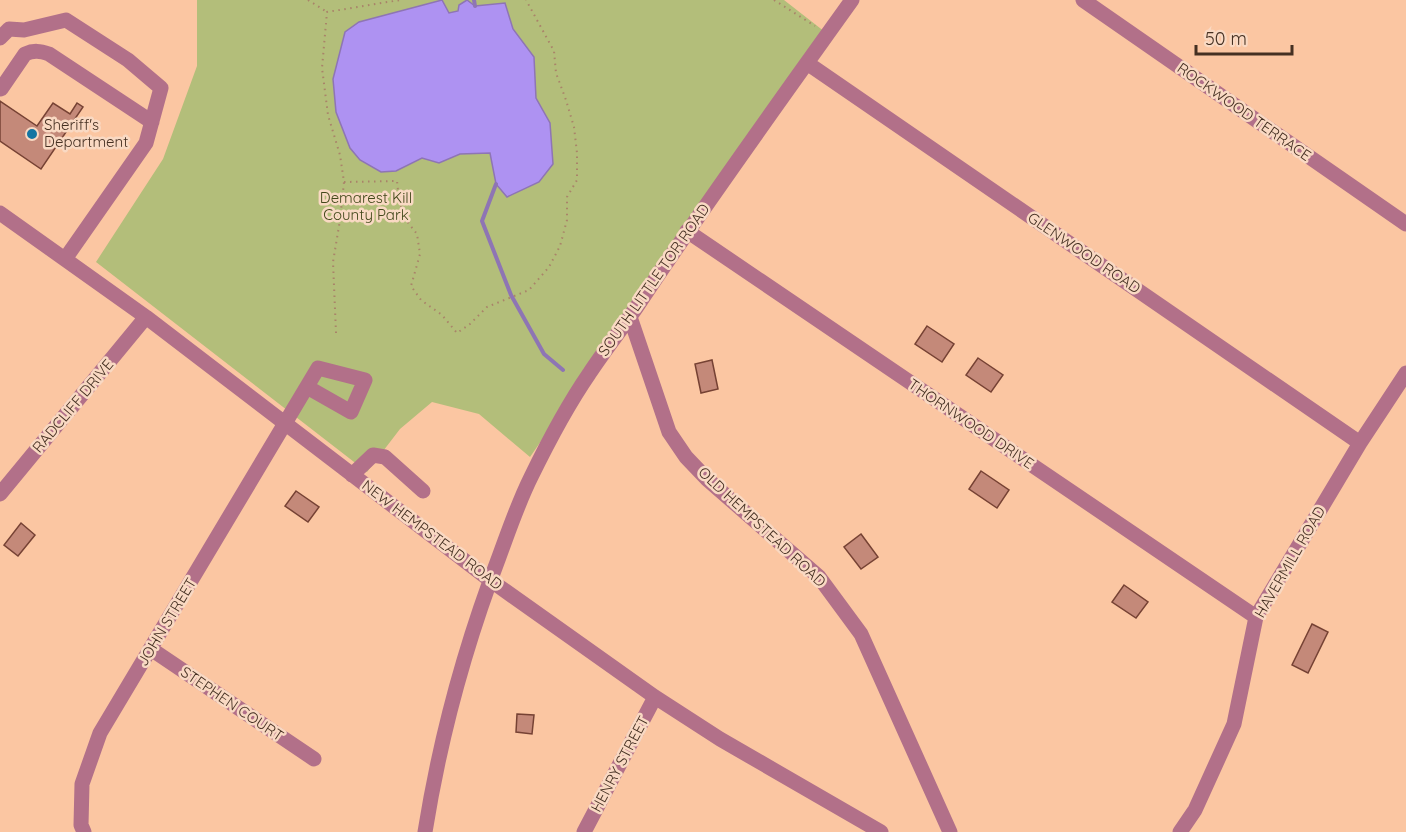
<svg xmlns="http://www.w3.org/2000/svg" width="1406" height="832" viewBox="0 0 1406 832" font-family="Quicksand,sans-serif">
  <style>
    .green { fill: #b3be7a }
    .water { fill: #ae92f2; stroke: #8e75b4; stroke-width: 1.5 }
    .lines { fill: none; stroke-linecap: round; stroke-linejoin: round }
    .stream { stroke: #8e75b4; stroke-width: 4 }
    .building { fill: #c48979; stroke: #764234; stroke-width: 1.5 }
    .path { stroke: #a98369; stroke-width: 2; stroke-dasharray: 1.5 4.5; stroke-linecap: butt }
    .minor { stroke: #b27089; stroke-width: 15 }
    .poi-dot { fill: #1575a2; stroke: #f9d9c3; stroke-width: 2 }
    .labels { text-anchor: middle; stroke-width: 5; stroke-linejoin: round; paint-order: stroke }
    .street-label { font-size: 15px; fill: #453022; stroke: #f9d9c3 }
    .poi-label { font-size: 15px; fill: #453022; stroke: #f9d9c3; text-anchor: start }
    .park-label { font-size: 15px; fill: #42481a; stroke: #f9d9c3 }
  </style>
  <rect width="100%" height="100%" fill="#fbc6a2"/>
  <path class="green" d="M197 0H784L825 32 530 457 479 414 432 402 400 429 367 472 96 262 163 159 197 66Z"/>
  <path class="water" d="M442 0 449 13 458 11 459 5 467 0 475 6 505 3 513 29 534 57 536 98 550 123 553 164 539 182 507 197 496 184 490 153 460 154 439 163 422 158 396 171 381 172 360 160 350 148 336 112 333 79 345 32 359 22Z"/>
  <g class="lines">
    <path class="stream" d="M474 0 475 6
      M496 184 482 221 511 295 544 354 563 370"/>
  </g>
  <path class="building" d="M0 101 37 126 53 103 70 114 77 103 83 107 41 169 0 141Z
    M927 326 954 344 942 362 915 344Z
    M978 358 1003 375 991 392 966 375Z
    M712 360 718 389 701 393 695 364Z
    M981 471 1009 490 997 508 969 489Z
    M296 491 319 507 308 522 285 506Z
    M21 523 35 535 18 556 4 545Z
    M861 534 878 557 861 569 844 547Z
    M1124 585 1148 602 1136 618 1112 602Z
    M1312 624 1328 632 1308 673 1292 665Z
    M517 714 534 715 532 734 516 732Z"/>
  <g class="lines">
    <path class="path" d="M308 0 327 12
      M774 0 815 26
      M344 182 397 181 399 200 406 220 417 234 420 254 411 286 421 300 442 315 457 333 470 324 487 307 529 290 549 267 560 246 567 220V197L577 180V153L574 127 566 100 556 73 554 51 526 0
      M336 333 333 262 340 220 344 182 340 155 328 115 322 68 327 12 400 0"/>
    <path class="minor" d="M1083 0 1406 224
      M0 38 9 29 24 30 66 20 128 60 161 88 146 143 65 259
      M807 63 1360 443
      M1 89 25 54C34 50 40 51 49 54L152 122
      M0 213 146 317 490 580 655 697 720 739 881 832
      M687 231 1256 617
      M630 317 669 432 686 457 707 479 819 577 861 634 950 832
      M352 475 373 455 385 457 423 491
      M0 494 146 317
      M151 649 314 759
      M84 832 81 825 82 784 100 733 318 368 365 380 351 412 307 387
      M425 832C440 738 465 646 499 557 509 530 518 503 531 477 548 442 567 406 589 374 604 351 621 330 636 308 705 204 779 102 852 0
      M584 832 655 697
      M1180 832 1195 810 1234 724 1256 617 1360 443 1406 373"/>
  </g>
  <circle class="poi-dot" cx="32" cy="134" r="6"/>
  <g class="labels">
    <g class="street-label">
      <text transform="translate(1244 112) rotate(35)" y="5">ROCKWOOD TERRACE</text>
      <text transform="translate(1084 253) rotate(34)" y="5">GLENWOOD ROAD</text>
      <text transform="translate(654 280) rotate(-55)" y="5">SOUTH LITTLE TOR ROAD</text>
      <text transform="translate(73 406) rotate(-50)" y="5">RADCLIFF DRIVE</text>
      <text transform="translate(971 424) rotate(34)" y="5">THORNWOOD DRIVE</text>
      <text transform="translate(762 527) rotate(43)" y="5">OLD HEMPSTEAD ROAD</text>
      <text transform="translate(432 535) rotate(37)" y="5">NEW HEMPSTEAD ROAD</text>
      <text transform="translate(1290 562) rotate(-60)" y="5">HAVERMILL ROAD</text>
      <text transform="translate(167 622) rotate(-59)" y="5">JOHN STREET</text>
      <text transform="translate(232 704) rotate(34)" y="5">STEPHEN COURT</text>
      <text transform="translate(620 764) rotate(-62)" y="5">HENRY STREET</text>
    </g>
    <g class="poi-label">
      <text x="44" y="130">Sheriff's<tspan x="44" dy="17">Department</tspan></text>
    </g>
    <g class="park-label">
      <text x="366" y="203">Demarest Kill<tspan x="366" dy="17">County Park</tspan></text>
    </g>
  </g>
  <path d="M1196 45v9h96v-9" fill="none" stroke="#453022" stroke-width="3"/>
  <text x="1205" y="45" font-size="18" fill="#453022" stroke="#f9d9c3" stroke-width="4.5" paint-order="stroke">50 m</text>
</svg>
